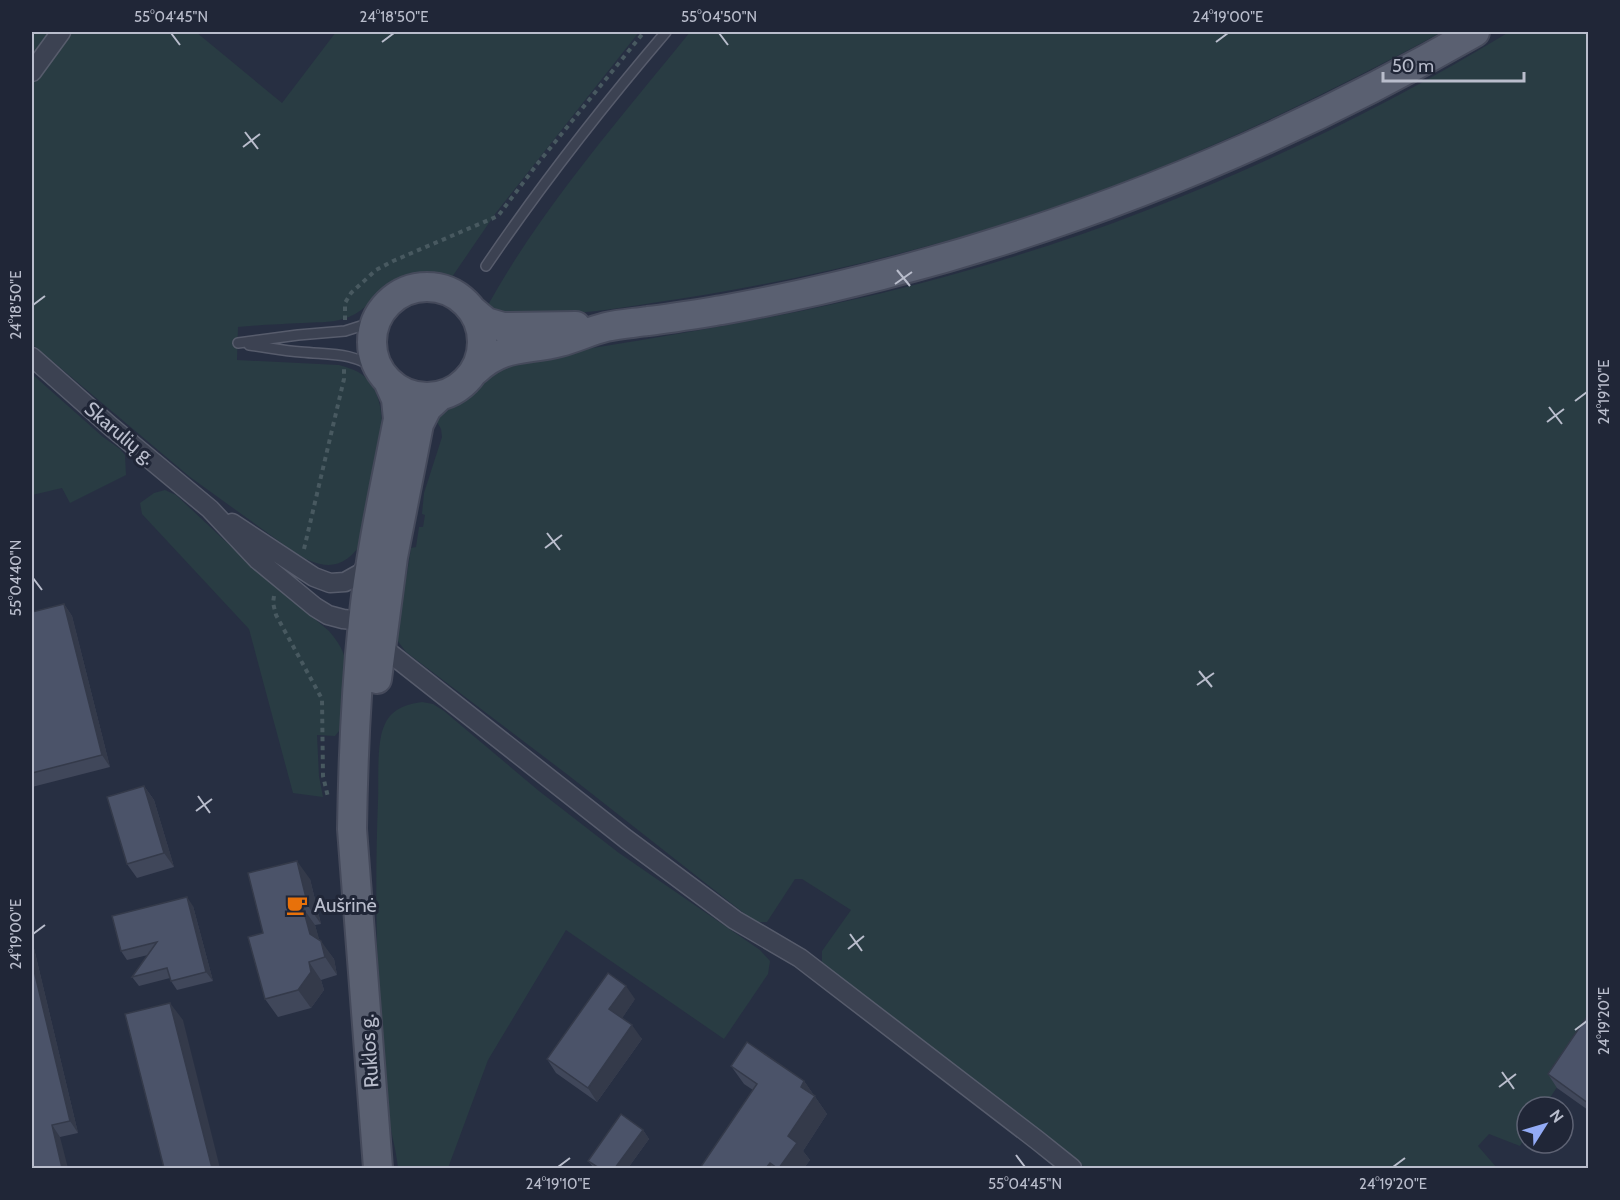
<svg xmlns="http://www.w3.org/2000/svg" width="1620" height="1200" viewBox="0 0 1620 1200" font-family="Cabin,sans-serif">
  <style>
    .green { fill: #293c43 }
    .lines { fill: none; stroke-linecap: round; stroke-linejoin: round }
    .service-casing { stroke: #575c6c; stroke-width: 12 }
    .minor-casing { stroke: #575c6c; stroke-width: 21 }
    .primary-casing { stroke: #454a5b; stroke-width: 32 }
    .path { stroke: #485960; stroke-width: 4; stroke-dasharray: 4.5 4.5; stroke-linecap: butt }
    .service { stroke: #3c4252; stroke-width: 9 }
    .minor { stroke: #3c4252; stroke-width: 18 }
    .primary { stroke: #5a6071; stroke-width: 28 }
    .wall { fill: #40475a }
    .shaded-wall { fill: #343a4a }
    .building { fill: #4b5369; stroke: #343a4a; stroke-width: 1.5 }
    .ticks { fill: none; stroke: #b9bdcc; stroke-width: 2 }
    .labels { text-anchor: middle; stroke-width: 6; stroke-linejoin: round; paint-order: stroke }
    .street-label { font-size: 20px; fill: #b9bdcc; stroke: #202637 }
    .poi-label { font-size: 20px; fill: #b9bdcc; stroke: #202637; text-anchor: start }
    .neatline { fill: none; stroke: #b9bdcc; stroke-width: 2 }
    .ticks-label { font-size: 15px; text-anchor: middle; fill: #b9bdcc }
  </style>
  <rect width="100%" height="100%" fill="#272f42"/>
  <path class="green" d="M32 32H196L282 103 336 32H639L495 214 450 280C427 273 404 275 385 290 371 301 361 314 343 319 330 323 316 322 302 323 281 324 259 325 238 327L237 360 339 365C353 369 366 373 373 387 395 424 371 499 364 539 345 571 323 571 294 552L190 477 32 344Z
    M690 32H1442C1350 82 1256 128 1159 168 997 234 825 278 652 303 615 309 579 314 541 315 533 315 524 316 516 315 506 314 497 310 488 305 543 206 619 120 690 32Z
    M1509 32H1588V1040L1544 1107H1527V1135L1520 1146 1489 1134 1478 1146 1497 1168H1086L822 963V951L851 910 802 879H795L767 922H755L568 775 406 652 397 640 393 627 394 615 407 574 411 548 416 547 419 527H423L425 515 422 514 424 493 442 437 441 429 437 422 438 418 446 409 468 395 489 375 519 360C653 338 787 318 918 284 1125 230 1327 143 1509 32Z
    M32 374 103 437 120 449 125 455 126 475 70 503 62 488 32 495Z
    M165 490 176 495 253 567 329 631C338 642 345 651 346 666L339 731 335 736 317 735 319 776 323 797 293 793 249 629 142 514 140 503 154 493Z
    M422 702 433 704 444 711 539 791 619 853 760 950 770 961 768 974 724 1039 566 930 488 1060 448 1168H398C396 1147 389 1127 387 1106 377 1005 374 903 378 801 379 781 376 741 385 724 392 709 406 704 422 702Z"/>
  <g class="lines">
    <defs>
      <path id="service" d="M486 266C541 185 602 107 666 32
        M238 343 298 335 345 331 364 325 380 313
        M249 345C266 347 284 351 301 352 334 355 350 352 379 370"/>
      <path id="minor" d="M32 72 61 32
        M32 357 110 426 210 509 258 560 315 607 328 615 343 619 363 621 371 617
        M232 523 314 577 330 583 345 582 361 573 370 560
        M381 646 626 839 735 920 800 958 1037 1140 1072 1168"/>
      <path id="primary" d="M372 342a55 55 0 1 1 110 0a55 55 0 1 1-110 0Z
        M473 311 486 322 503 327 576 326
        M476 370C504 344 526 351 560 342 575 338 590 331 606 327 619 324 634 323 648 321 673 318 697 314 722 310 988 262 1241 166 1475 32
        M377 679 393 557 419 424 427 408 440 396
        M378 1168 352 829C353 760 356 691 363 622 370 554 385 486 398 419L396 399 388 381"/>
    </defs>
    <use href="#service" class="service-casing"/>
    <use href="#minor" class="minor-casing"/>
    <use href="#primary" class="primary-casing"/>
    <path class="path" d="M345 320V303L351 293 376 270 393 261 498 216 538 163 644 32
      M304 549 344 379V369
      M274 596 273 603 276 615 322 699 323 776 328 797"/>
    <use href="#service" class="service"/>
    <use href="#minor" class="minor"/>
    <use href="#primary" class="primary"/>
  </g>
  <path class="wall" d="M64 604 72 616 110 767 32 787V612Z
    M144 786 154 800 174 867 137 878 127 864Z
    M310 879 321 924 315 925 319 940 334 959 337 975 321 980 324 990 311 1008 278 1017 265 999 263 933Z
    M193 906 213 981 177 990 171 981 170 978 139 986 132 977 148 955 127 960 121 951Z
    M32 940 78 1133 60 1137 32 1168Z
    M635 999 622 1018 642 1039 597 1102 556 1073 547 1059Z
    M1588 1015V1110L1557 1088 1548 1074Z
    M731 1066 804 1081 827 1114 803 1151 810 1160 804 1168H700L753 1090 744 1084Z
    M643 1130 649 1139 628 1168H594L588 1161Z"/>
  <path class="shaded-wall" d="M64 604 72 616 110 767 102 755Z
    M144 786 154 800 174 867 164 853Z
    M297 861 310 879 321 924 308 906Z
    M187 897 193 906 213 981 206 972Z
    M303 908 315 925 323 952 310 934Z
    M32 940 78 1133 70 1121 32 962Z
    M321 941 334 959 337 975 325 957Z
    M309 962 321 980 324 990 311 1008 298 990Z
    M626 986 635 999 619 1023 609 1009Z
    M170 1003 183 1020 220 1168H212Z
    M632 1025 642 1039 597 1102 588 1088Z
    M804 1081 827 1114 803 1151 810 1160 804 1168H779L801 1087Z
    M52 1125 60 1137 68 1168H62Z
    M643 1130 649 1139 628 1168H615Z
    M770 1163 773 1168H766Z"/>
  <path class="building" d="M64 604 102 755 32 773V612Z
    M144 786 164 853 127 864 107 797Z
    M297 861 308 906 303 908 310 934 321 941 325 957 309 962 311 972 298 990 265 999 248 937 263 933 248 873Z
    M187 897 206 972 171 981 167 968 132 977 157 942 121 951 112 916Z
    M32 962 70 1121 52 1125 62 1168H32Z
    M608 973 626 986 609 1009 632 1025 588 1088 547 1059Z
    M170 1003 212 1168H164L125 1014Z
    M1588 1015V1103L1548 1074Z
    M747 1042 804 1081 801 1087 815 1096 788 1136 797 1143 779 1168H777L770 1163 766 1168H700L757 1084 731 1066Z
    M621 1114 643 1130 615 1168H599L588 1161Z"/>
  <path class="ticks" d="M171 33 180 45M719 33 728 45M382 42 394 33M1216 42 1228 33M245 132 258 149M243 147 260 134M897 270 910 286M895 284 912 272M33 305 45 296M1575 401 1587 392M1549 407 1562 424M1547 422 1564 409M547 533 560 550M545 548 562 535M33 578 42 590M1199 671 1212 687M1197 685 1214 673M198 796 210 813M196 811 212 799M33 934 45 925M850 934 862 951M848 949 864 936M1575 1030 1587 1021M1502 1072 1514 1089M1499 1087 1516 1074M1016 1155 1025 1167M558 1167 570 1158M1393 1167 1405 1158"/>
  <defs>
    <symbol id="cafe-bare" viewBox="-9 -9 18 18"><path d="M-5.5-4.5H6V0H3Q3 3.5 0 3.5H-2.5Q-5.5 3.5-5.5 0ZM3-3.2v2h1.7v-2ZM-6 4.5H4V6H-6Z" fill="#e8710a" stroke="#202637" stroke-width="2.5" paint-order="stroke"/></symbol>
  </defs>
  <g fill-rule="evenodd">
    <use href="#cafe-bare" x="282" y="890" width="30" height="30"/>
  </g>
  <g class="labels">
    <g class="street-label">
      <text transform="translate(120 433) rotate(40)" y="7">Skarulių g.</text>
      <text transform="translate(369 1051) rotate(-94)" y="7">Ruklos g.</text>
    </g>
    <g class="poi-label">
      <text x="314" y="912">Aušrinė</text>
    </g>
  </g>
  <rect width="1620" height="1200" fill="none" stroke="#202637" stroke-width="66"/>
  <g transform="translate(1545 1125) rotate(53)"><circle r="28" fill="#202637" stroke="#5d6273" stroke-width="1.5"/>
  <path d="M0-4.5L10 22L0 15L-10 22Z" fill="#93abf6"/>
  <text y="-9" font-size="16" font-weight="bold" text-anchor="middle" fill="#b9bdcc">N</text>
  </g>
  <path d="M1383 72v9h141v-9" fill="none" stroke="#b9bdcc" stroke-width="3"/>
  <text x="1392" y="72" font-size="18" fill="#b9bdcc" stroke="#202637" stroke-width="4.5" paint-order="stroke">50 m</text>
  <rect x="33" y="33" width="1554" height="1134" class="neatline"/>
  <g class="ticks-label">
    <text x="171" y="22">55°04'45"N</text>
    <text x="394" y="22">24°18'50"E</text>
    <text x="719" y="22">55°04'50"N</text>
    <text x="1228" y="22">24°19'00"E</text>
    <text transform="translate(16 305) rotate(-90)" y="5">24°18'50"E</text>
    <text transform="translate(1604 392) rotate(-90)" y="5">24°19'10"E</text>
    <text transform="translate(16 578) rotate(-90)" y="5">55°04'40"N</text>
    <text transform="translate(16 934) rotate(-90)" y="5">24°19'00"E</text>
    <text transform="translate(1604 1021) rotate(-90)" y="5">24°19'20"E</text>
    <text x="558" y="1189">24°19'10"E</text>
    <text x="1025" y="1189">55°04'45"N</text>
    <text x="1393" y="1189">24°19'20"E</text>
  </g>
</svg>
